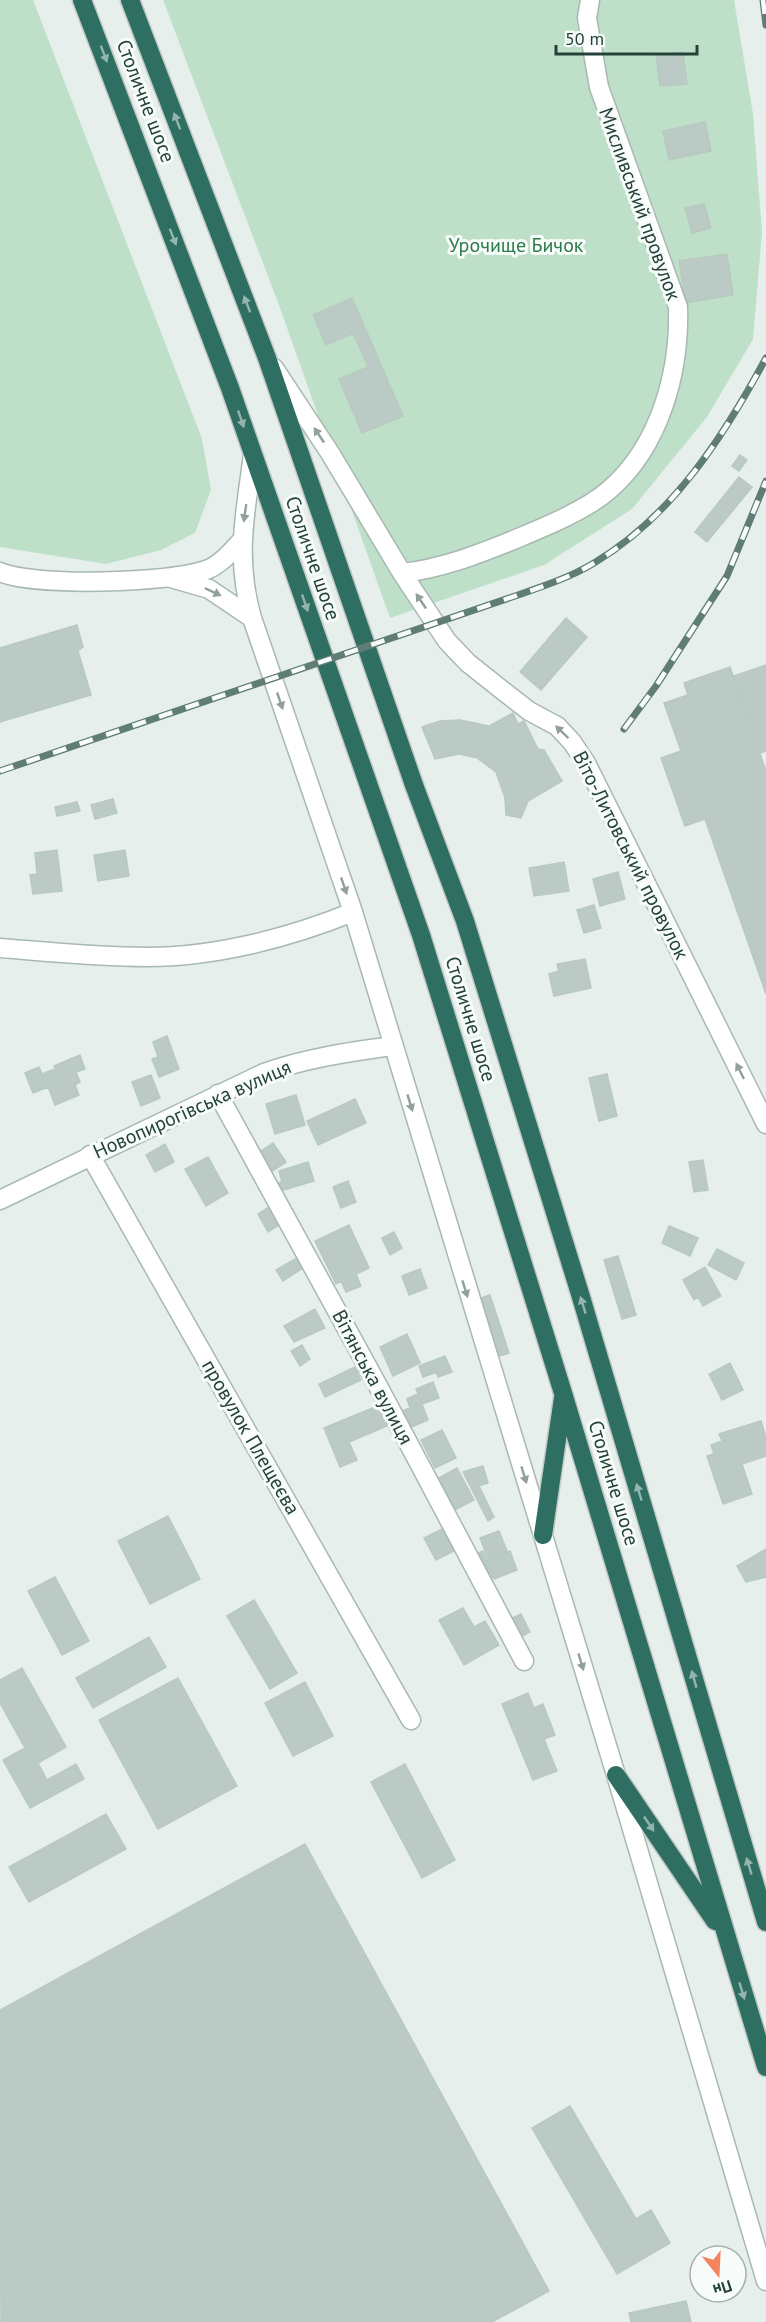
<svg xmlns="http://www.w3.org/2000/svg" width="766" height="2322" viewBox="0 0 766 2322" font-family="'PT Sans',sans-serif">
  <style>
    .green { fill: #bfe0c8 }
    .building { fill: #bbcac4; stroke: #b8c9c2; stroke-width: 1.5 }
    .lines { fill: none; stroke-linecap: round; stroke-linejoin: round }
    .street-casing { stroke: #a8b8b2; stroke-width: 21 }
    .highway-casing { stroke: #c2cac8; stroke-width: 21 }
    .street { stroke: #fff; stroke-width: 18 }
    .highway { stroke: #2f6f62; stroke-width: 18 }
    .rail-casing { stroke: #5f7d75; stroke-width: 7 }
    .rail { stroke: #f7fbf9; stroke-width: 4.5; stroke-dasharray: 14; stroke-linecap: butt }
    .oneway { fill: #93b5ae }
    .oneway2 { fill: #92a09c }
    .labels { text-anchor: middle; stroke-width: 6; stroke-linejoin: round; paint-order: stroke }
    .street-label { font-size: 20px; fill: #24423a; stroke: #f7fbf9 }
    .park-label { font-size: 20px; fill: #2d7a4b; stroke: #f7fbf9 }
  </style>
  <rect width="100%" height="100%" fill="#e6efeb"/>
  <path class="green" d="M0 0H33L202 439 211 490 195 533 161 550 106 564 0 547Z
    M163 0H734L753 114 762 232 753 339 707 417 632 509 544 565 390 618 280 308Z"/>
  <path class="building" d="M683 52 687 84 660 86 656 55Z
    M705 122 711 151 669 160 663 131Z
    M704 204 711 228 692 233 685 208Z
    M727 254 733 295 686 303 679 261Z
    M352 298 365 328 326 345 313 315Z
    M365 328 403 416 362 433 339 379 368 367 353 333Z
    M740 455 747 460 739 471 732 466Z
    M739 477 752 487 707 542 695 532Z
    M566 618 587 637 541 690 520 672Z
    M77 625 83 647 78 651 91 695 0 722V648Z
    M766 665V751L760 753 734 676Z
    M730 667 766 771V994L705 819 685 826 661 758 681 751 664 703 688 695 684 683Z
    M513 713 518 724 524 721 538 749 544 750 562 781 528 801 521 818 506 815 505 798 496 772 477 758 489 726Z
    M460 720 489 726 477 758 459 754 435 759 422 727 440 721Z
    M113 799 117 813 95 819 91 805Z
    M77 802 80 811 57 816 55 807Z
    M57 850 62 891 33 894 30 875 37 874 35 853Z
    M125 850 129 876 98 881 94 855Z
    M564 862 569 891 534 896 529 868Z
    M618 872 625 899 600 906 593 879Z
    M594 905 601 928 584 933 577 910Z
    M585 959 591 988 554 996 549 974 559 971 557 964Z
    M167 1036 179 1069 159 1077 152 1059 158 1057 153 1042Z
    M80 1055 85 1069 76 1072 80 1082 75 1085 79 1095 55 1105 48 1087 33 1093 25 1073 39 1067 42 1074 55 1069 54 1066Z
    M607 1074 617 1116 599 1121 589 1078Z
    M151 1075 160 1098 141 1106 132 1082Z
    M296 1095 305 1125 275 1134 266 1104Z
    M355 1099 366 1123 318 1145 307 1121Z
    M273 1143 286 1162 268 1174 255 1155Z
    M165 1144 174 1162 155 1172 146 1155Z
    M208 1157 228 1193 206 1206 185 1169Z
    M703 1160 708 1190 694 1192 689 1162Z
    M308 1162 314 1181 280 1191 277 1183 282 1182 279 1171Z
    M348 1181 356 1202 341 1208 333 1187Z
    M269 1207 279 1225 268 1232 258 1214Z
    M349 1225 369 1268 356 1274 361 1286 346 1292 341 1281 336 1284 315 1241Z
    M669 1226 698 1238 690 1256 662 1243Z
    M394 1232 402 1248 390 1255 382 1238Z
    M717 1249 744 1263 736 1280 708 1265Z
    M618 1256 636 1315 622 1319 604 1260Z
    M297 1258 303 1268 283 1281 276 1270Z
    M705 1267 721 1296 703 1306 698 1297 694 1300 683 1280Z
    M420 1269 427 1288 409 1295 402 1276Z
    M490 1295 509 1353 496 1357 478 1299Z
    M315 1309 325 1328 294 1342 284 1326Z
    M407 1334 420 1363 393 1376 380 1347Z
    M302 1345 310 1359 300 1366 291 1351Z
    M445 1356 452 1372 438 1377 437 1372 423 1377 419 1366Z
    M730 1363 743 1390 722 1400 709 1374Z
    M355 1367 361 1380 325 1397 319 1384Z
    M433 1382 439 1398 422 1404 428 1420 409 1428 402 1411 410 1408 407 1399 418 1394 416 1389Z
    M380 1405 389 1425 349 1442 357 1460 340 1467 324 1428Z
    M761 1421 766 1438V1456L742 1464 752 1494 723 1504 707 1456 714 1454 711 1445 722 1441 719 1434Z
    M442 1430 456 1458 435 1468 421 1440Z
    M483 1466 488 1483 479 1486 494 1517 488 1521 463 1472Z
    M457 1468 474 1500 451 1512 435 1480Z
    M168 1516 200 1579 150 1604 118 1541Z
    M444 1528 456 1550 436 1560 424 1538Z
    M499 1531 507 1551 488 1559 480 1538Z
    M766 1549V1577L746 1582 737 1566Z
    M483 1551 493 1577 484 1580 474 1555Z
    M510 1551 517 1570 494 1579 487 1560Z
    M55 1577 89 1641 62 1655 28 1591Z
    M254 1600 297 1673 270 1689 227 1616Z
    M463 1608 474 1627 485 1621 499 1645 464 1665 439 1620Z
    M521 1614 530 1632 517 1639 508 1620Z
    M149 1637 166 1667 93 1708 76 1678Z
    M22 1668 66 1747 38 1763 47 1780 76 1764 84 1779 30 1808 3 1760 25 1748 0 1703V1680Z
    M178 1678 237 1786 158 1829 99 1720Z
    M305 1682 333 1736 293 1756 265 1703Z
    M528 1693 534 1708 543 1704 555 1735 544 1739 557 1771 533 1780 502 1704Z
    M405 1764 455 1860 422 1878 371 1782Z
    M106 1814 126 1849 29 1902 9 1867Z
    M305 1844 549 2291 492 2322H1L0 2010Z
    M570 2106 636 2219 651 2210 670 2243 617 2274 532 2128Z
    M686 2301 691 2322H631L629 2313Z"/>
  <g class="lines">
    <defs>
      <path id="street" d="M274 368 330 453 402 573 447 641 468 663 502 690 529 711 557 726 572 742 586 763 766 1124
        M253 455C245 515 235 557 252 618L353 912 616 1775 766 2281
        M0 572C35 587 170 583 206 570 220 565 231 552 241 541
        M402 573C440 569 476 555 511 541 542 528 585 511 609 490 660 446 680 372 678 307L599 87 587 18 590 0
        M171 578 209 589 252 618
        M0 948C49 952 98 957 147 957 215 957 289 938 353 912
        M218 1094 377 1384 524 1661
        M90 1155 411 1720
        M0 1200 264 1073C307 1058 348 1052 393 1046"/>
      <path id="highway" d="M82 0 230 388 421 935 563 1393 766 2067
        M130 0 267 358 414 785 465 921 581 1297 766 1922
        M543 1535 563 1398
        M616 1775 715 1921"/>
    </defs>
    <use href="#street" class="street-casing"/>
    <use href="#highway" class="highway-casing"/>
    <use href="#street" class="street"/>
    <use href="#highway" class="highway"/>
    <defs>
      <path id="rail" d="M763 0 766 25
        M624 729 656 686 727 576 766 481
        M0 771 518 595C544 586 571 577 594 563 673 516 724 436 766 358"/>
    </defs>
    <use href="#rail" class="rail-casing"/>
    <use href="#rail" class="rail"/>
  </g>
  <defs><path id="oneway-solid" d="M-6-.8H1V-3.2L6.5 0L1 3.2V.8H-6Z" transform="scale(1.5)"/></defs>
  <g class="oneway">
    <use href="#oneway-solid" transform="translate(104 54) rotate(69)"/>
    <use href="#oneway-solid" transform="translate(177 121) rotate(-111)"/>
    <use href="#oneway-solid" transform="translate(173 237) rotate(69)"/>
    <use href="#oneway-solid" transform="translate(247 304) rotate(-111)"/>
    <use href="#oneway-solid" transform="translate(241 419) rotate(71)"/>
    <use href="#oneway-solid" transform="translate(305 603) rotate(71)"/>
    <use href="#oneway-solid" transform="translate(583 1305) rotate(-107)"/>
    <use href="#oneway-solid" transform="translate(639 1492) rotate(-107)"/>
    <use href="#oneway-solid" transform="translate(694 1679) rotate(-106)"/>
    <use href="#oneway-solid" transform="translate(649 1824) rotate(56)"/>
    <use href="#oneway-solid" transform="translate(749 1866) rotate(-107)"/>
    <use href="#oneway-solid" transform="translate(742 1991) rotate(73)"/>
  </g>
  <g class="oneway2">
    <use href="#oneway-solid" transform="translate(319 435) rotate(-124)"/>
    <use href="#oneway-solid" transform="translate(245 513) rotate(98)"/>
    <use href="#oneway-solid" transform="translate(213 592) rotate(25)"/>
    <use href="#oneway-solid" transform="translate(421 601) rotate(-124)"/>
    <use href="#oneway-solid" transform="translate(280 701) rotate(71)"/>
    <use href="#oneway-solid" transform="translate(562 732) rotate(-136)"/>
    <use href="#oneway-solid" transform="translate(344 886) rotate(71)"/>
    <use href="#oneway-solid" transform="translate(740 1071) rotate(-116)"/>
    <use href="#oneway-solid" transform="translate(410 1103) rotate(73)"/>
    <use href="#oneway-solid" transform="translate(465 1289) rotate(73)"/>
    <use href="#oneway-solid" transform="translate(524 1475) rotate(73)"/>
    <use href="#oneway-solid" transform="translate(581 1662) rotate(73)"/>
  </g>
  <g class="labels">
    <g class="street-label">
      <text transform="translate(146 101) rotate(69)" y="7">Столичне шосе</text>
      <text transform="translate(640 204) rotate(70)" y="7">Мисливський провулок</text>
      <text transform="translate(313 558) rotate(71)" y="7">Столичне шосе</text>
      <text transform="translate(631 855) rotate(63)" y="7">Віто-Литовський провулок</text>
      <text transform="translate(471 1019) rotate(73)" y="7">Столичне шосе</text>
      <text transform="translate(192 1109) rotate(-24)" y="7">Новопирогівська вулиця</text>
      <text transform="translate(373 1377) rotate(62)" y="7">Вітянська вулиця</text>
      <text transform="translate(251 1437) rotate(60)" y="7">провулок Плещеєва</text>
      <text transform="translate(614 1483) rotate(73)" y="7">Столичне шосе</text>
    </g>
    <g class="park-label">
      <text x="516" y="252">Урочище Бичок</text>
    </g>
  </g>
  <g transform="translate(718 2274) rotate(162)"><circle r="28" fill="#f7fbf9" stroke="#a3b1ad" stroke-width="1.5"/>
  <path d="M0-4.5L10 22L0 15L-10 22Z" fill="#f4845f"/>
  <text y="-9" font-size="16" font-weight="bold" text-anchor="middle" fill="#24423a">Пн</text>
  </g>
  <path d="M556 45v9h141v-9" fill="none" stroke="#24423a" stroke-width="3"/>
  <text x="565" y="45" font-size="18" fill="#24423a" stroke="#f7fbf9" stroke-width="4.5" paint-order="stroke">50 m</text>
</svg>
